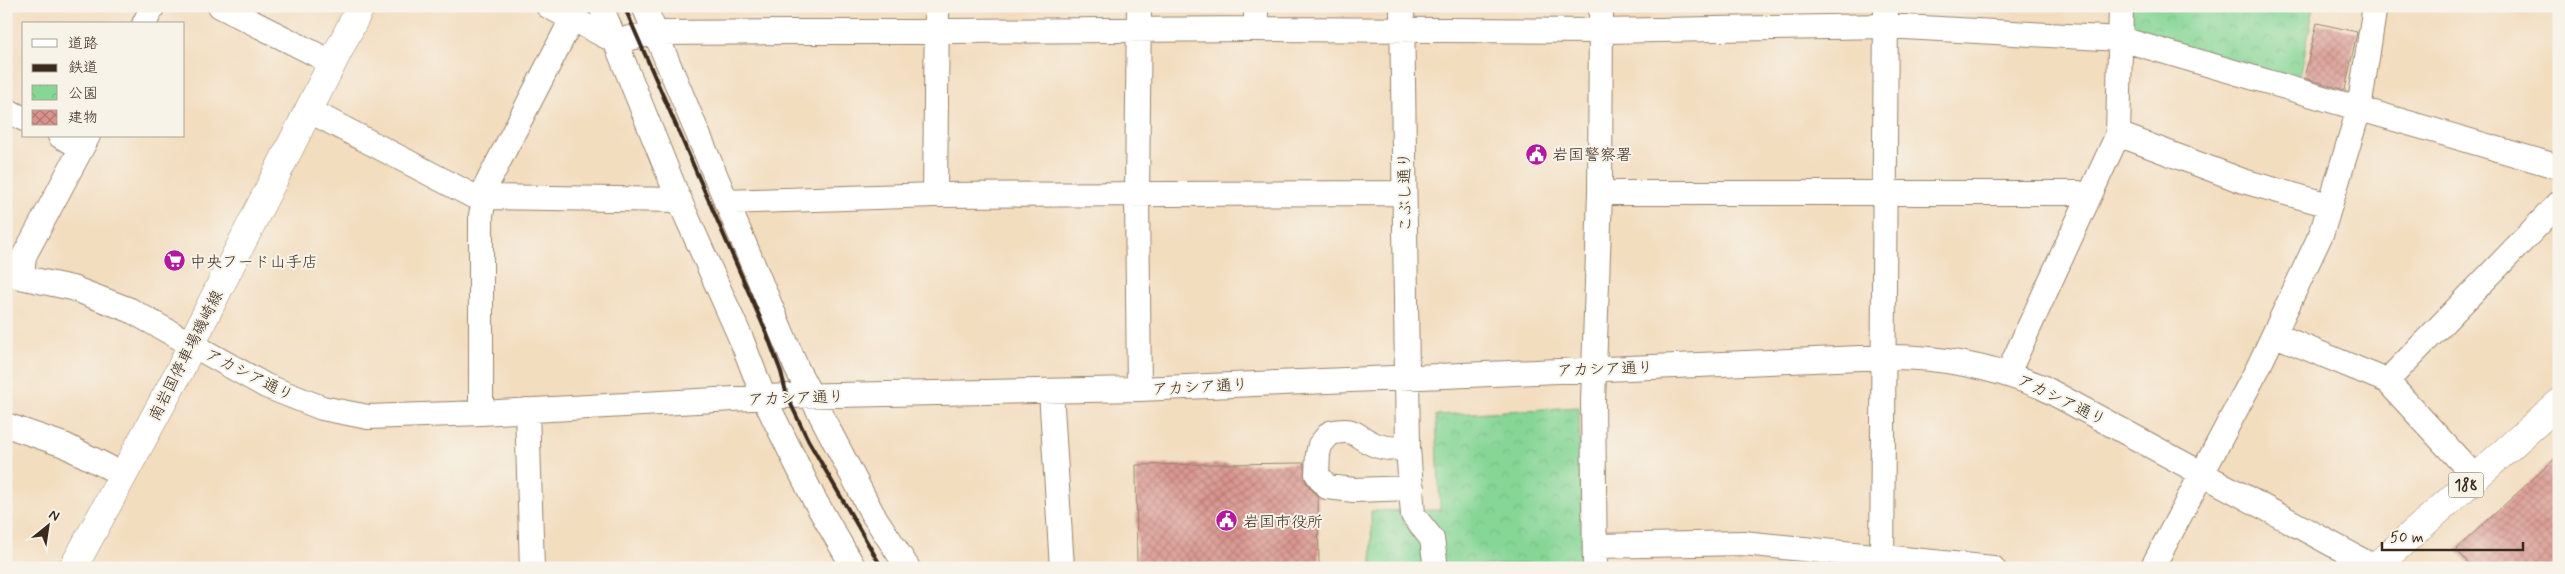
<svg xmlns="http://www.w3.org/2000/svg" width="2565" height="574" viewBox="0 0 2565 574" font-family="Mynerve,'Klee One',sans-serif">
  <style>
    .park { fill: url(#park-crowns); stroke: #60805a }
    .building { fill: url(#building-cross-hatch) }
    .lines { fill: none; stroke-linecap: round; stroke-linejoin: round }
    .minor-casing { stroke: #97846e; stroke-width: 26 }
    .major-casing { stroke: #97846e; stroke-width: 29 }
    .highway-casing { stroke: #97846e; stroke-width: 29 }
    .minor { stroke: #fff; stroke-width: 24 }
    .major { stroke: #fff; stroke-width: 28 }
    .highway { stroke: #fff; stroke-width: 28 }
    .rail { stroke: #3b2a1e; stroke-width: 4 }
    .labels { text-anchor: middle; stroke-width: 4; stroke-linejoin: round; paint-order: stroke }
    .shield { fill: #f7f3e8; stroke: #73665b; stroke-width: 1 }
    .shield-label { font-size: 15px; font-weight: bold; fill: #3b2a1e }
    .poi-label { font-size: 16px; fill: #3b2a1e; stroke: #f7f3e8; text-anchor: start }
    .street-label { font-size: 16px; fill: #3b2a1e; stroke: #f7f3e8 }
  </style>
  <defs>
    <pattern id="park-crowns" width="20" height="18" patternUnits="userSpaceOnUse" patternTransform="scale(1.25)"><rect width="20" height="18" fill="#86d696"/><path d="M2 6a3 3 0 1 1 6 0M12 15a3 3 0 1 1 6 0" fill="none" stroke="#75b881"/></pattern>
    <pattern id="building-cross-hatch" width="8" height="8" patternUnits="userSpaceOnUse" patternTransform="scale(1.25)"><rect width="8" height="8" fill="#d9938c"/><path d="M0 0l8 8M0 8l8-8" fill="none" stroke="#b17872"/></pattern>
  </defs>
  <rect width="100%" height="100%" fill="#f7f3e8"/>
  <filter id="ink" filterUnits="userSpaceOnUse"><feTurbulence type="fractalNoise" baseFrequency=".02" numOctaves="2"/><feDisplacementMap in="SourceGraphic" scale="10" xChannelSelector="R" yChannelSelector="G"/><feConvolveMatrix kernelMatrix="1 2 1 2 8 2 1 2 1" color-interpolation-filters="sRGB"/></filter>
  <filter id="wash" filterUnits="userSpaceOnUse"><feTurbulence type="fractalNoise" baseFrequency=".0096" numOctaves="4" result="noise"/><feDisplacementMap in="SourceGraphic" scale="20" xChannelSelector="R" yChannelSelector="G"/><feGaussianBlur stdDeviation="1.12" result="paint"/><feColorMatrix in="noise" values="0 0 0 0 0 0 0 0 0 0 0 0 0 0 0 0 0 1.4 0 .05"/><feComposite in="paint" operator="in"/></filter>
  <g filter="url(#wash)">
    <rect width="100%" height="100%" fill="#f3ddbf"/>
    <path class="park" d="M2130 6H2314L2299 83 2130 31Z
      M1579 407 1583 561 1444 568H1372L1371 511 1440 510 1436 415Z"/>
    <g id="blocks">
      <path class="building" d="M2317 23 2357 32 2345 90 2304 78Z
        M2559 455V568H2473L2456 549Z
        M1304 463 1306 482 1318 497 1319 568H1137L1136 465Z"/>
    </g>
  </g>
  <g filter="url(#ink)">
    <use href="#blocks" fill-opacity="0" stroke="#97846e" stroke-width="1"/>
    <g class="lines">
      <defs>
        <path id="minor" d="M220 6 333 63
          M548 6 615 41 655 33 1256 29 1602 31 1886 26 2121 39 2559 167
          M601 6 677 195 742 341 764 398 814 499 854 568
          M644 6 797 369 872 513 908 568
          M1402 6 1408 448 1413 515 1432 539 1436 568
          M144 24 153 6
          M1256 29V6
          M6 110 24 119
          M308 110 471 195 485 197 680 200
          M2118 134 2243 181 2329 205
          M60 136 82 147
          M1600 193H2078L2089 197
          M935 195 937 6
          M726 202 935 195 1404 193
          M6 274 72 288 130 310 266 386 322 408 368 417 481 413 787 396 1139 389 1884 357C1940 356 1990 366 2042 387L2376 568
          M22 276 24 256 88 136
          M2275 335 2387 381
          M2008 373 2118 134 2121 6
          M1139 389 1137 196 1139 6
          M1051 391 1062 568
          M527 410 532 568
          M481 413V215L487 184 572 19
          M6 425 64 445 124 475
          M1408 448C1397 449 1384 449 1373 444 1353 435 1356 427 1330 433L1320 445 1318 454 1317 474 1327 487 1354 490 1412 488
          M2475 477 2387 381 2559 203
          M1595 546 1743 543 1993 568
          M1595 568 1593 402 1600 193 1601 6
          M1882 568 1886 6
          M2152 568 2258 368 2322 232 2359 109 2375 6"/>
        <path id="major" d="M73 568 180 370 203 320 361 6"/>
        <path id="highway" d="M2374 568 2559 403"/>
      </defs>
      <use href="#minor" class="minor-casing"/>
      <use href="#major" class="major-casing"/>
      <use href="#highway" class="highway-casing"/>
      <use href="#minor" class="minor"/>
      <use href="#major" class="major"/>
      <use href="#highway" class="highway"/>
      <path class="rail" d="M624 6 766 332 781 372 787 396 808 440 882 568"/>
    </g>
  </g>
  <defs>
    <symbol id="civic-disc" viewBox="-11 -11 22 22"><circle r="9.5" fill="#b5179e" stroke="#f7f3e8"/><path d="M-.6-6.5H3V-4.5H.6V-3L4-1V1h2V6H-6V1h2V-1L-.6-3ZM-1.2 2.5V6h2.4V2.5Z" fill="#fff"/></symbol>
    <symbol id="supermarket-disc" viewBox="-11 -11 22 22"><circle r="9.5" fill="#b5179e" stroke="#f7f3e8"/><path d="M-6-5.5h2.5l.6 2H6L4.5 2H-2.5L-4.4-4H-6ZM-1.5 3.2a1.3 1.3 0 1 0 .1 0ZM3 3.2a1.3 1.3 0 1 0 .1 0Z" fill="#fff"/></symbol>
  </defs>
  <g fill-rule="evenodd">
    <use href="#civic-disc" x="1524" y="142" width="25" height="25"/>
    <use href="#supermarket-disc" x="162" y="248" width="25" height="25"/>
    <use href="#civic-disc" x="1214" y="508" width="25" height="25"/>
  </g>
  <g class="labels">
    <rect class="shield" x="2448.5" y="472.5" width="35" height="25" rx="4"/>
    <g class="shield-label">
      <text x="2466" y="490">188</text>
    </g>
    <g class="poi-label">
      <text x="1552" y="160">岩国警察署</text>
      <text x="190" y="267">中央フード山手店</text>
      <text x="1243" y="527">岩国市役所</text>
    </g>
    <g class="street-label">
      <text transform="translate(1404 192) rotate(-91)" y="6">こぶし通り</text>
      <text transform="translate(185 355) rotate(-63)" y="6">南岩国停車場磯崎線</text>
      <text transform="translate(1605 368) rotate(-2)" y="6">アカシア通り</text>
      <text transform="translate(250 374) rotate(27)" y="6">アカシア通り</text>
      <text transform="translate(1200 386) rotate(-3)" y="6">アカシア通り</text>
      <text transform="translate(796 397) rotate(-2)" y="6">アカシア通り</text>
      <text transform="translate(2062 399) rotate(26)" y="6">アカシア通り</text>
    </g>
  </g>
  <rect width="2565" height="574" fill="none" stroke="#f7f3e8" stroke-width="25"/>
  <rect x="22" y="22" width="162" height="115" fill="#f7f3e8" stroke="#aca397"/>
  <rect x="32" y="39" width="25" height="8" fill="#ffffff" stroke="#aca397"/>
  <text x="68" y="48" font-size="15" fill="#3b2a1e">道路</text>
  <rect x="32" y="64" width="25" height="8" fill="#3b2a1e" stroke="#aca397"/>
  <text x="68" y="72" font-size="15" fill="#3b2a1e">鉄道</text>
  <rect x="32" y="85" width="25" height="15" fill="url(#park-crowns)" stroke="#aca397"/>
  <text x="68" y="98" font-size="15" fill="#3b2a1e">公園</text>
  <rect x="32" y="110" width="25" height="15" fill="url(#building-cross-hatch)" stroke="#aca397"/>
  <text x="68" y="122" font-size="15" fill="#3b2a1e">建物</text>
  <g transform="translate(48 526) rotate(30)" stroke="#f7f3e8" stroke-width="4" paint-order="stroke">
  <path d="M0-4L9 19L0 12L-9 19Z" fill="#3b2a1e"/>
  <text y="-8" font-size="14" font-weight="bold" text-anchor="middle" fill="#3b2a1e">N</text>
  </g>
  <path d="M2382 542v8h141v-8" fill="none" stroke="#3b2a1e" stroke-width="2.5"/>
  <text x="2390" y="542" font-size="15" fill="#3b2a1e" stroke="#f7f3e8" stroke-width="4" paint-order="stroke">50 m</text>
</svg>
